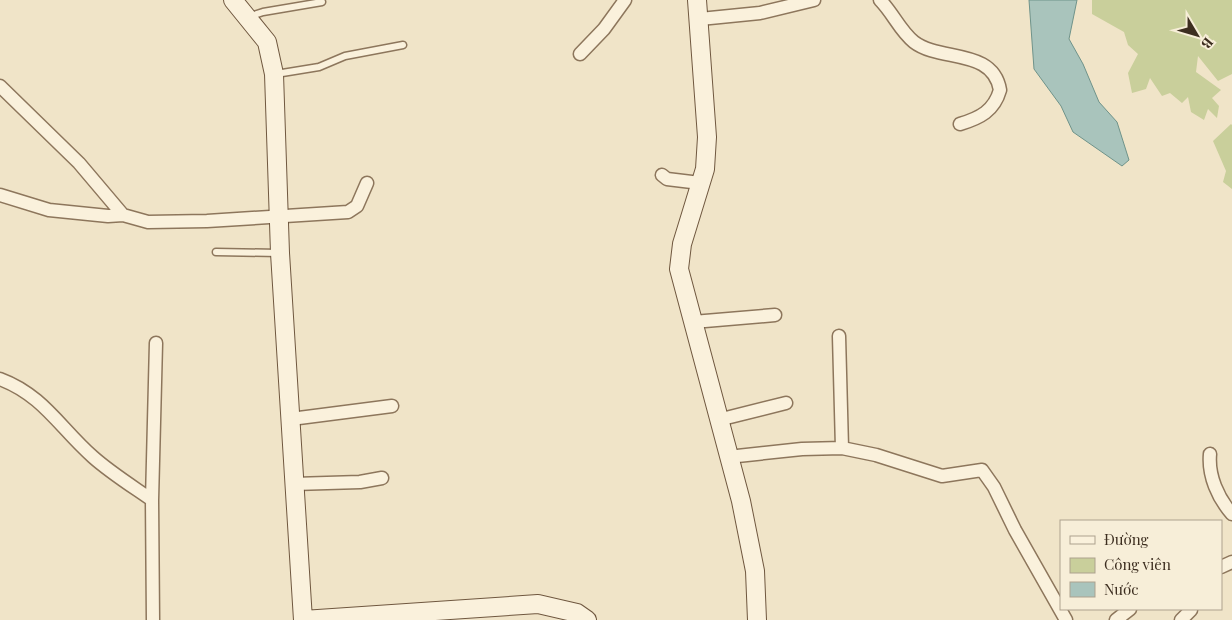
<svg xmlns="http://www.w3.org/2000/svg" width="1232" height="620" viewBox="0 0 1232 620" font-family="'Playfair Display',serif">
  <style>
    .green { fill: #c9cf9b }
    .water { fill: #a9c4bc; stroke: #6f938a }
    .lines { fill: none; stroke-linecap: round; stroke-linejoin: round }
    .lane-casing { stroke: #8d765c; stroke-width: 9 }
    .street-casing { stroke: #8d765c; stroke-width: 15 }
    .secondary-casing { stroke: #6f573f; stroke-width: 20 }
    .lane { stroke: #faf1dc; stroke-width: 6 }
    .street { stroke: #faf1dc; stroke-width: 12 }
    .secondary { stroke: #faf1dc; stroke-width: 18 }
  </style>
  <rect width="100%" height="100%" fill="#f0e4c8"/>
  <path class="green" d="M1092 0H1232V74L1218 81 1198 56 1196 72 1221 90 1212 98 1219 106 1217 118 1208 109 1204 120 1191 112 1188 97 1182 103 1170 93 1162 96 1150 78 1146 89 1132 93 1128 73 1138 54 1128 45 1124 32 1092 14Z
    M1231 124 1232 125V189L1223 182 1226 171 1213 141Z"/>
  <path class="water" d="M1029 0H1077L1069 39 1083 64 1099 102 1117 122 1129 160 1122 166 1073 132 1061 106 1034 69Z"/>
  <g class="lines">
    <defs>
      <path id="lane" d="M248 17 263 12 322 2
        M276 74 319 67 345 56 403 45
        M216 252 279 253"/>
      <path id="street" d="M880 0C893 13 900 31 914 42 940 62 993 48 1000 90 994 111 980 118 960 124
        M700 19 760 13 814 0
        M580 54 604 29 625 0
        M0 86 79 163 123 215
        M662 175 667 179 700 183
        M0 195 49 210 108 216 123 215 148 222 207 221 348 212 357 206 367 183
        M693 322 775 315
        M839 336 842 448
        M0 379C43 395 60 428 93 457 111 473 132 486 152 500
        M291 419 392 406
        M718 420 786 403
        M1210 454C1208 476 1218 498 1232 514
        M728 457 802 449 842 448 876 455 942 476 982 470 994 487 1015 530 1066 620
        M294 484 360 482 382 478
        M1221 567 1232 562
        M153 620 152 500 156 343
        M1116 620 1130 609
        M1181 620 1191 610"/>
      <path id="secondary" d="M233 0 267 42 274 74 280 253 303 620 538 604 577 613 587 620
        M697 0 707 137 705 169 682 244 679 269 741 501 755 571 757 620"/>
    </defs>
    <use href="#lane" class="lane-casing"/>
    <use href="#street" class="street-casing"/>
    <use href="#secondary" class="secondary-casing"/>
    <use href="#lane" class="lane"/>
    <use href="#street" class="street"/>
    <use href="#secondary" class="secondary"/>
  </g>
  <rect x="1060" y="520" width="162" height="90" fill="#f7eed8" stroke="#ada18e"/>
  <rect x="1070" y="536" width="25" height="8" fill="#faf1dc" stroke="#ada18e"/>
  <text x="1104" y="545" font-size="15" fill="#3d2e20">Đường</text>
  <rect x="1070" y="558" width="25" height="15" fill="#c9cf9b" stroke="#ada18e"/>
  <text x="1104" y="570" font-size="15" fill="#3d2e20">Công viên</text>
  <rect x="1070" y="582" width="25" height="15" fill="#a9c4bc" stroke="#ada18e"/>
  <text x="1104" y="595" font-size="15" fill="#3d2e20">Nước</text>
  <g transform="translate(1197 35) rotate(128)" stroke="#f7eed8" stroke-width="4" paint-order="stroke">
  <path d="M0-4L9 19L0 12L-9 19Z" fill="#3d2e20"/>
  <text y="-8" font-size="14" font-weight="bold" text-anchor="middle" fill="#3d2e20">B</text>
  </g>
</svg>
